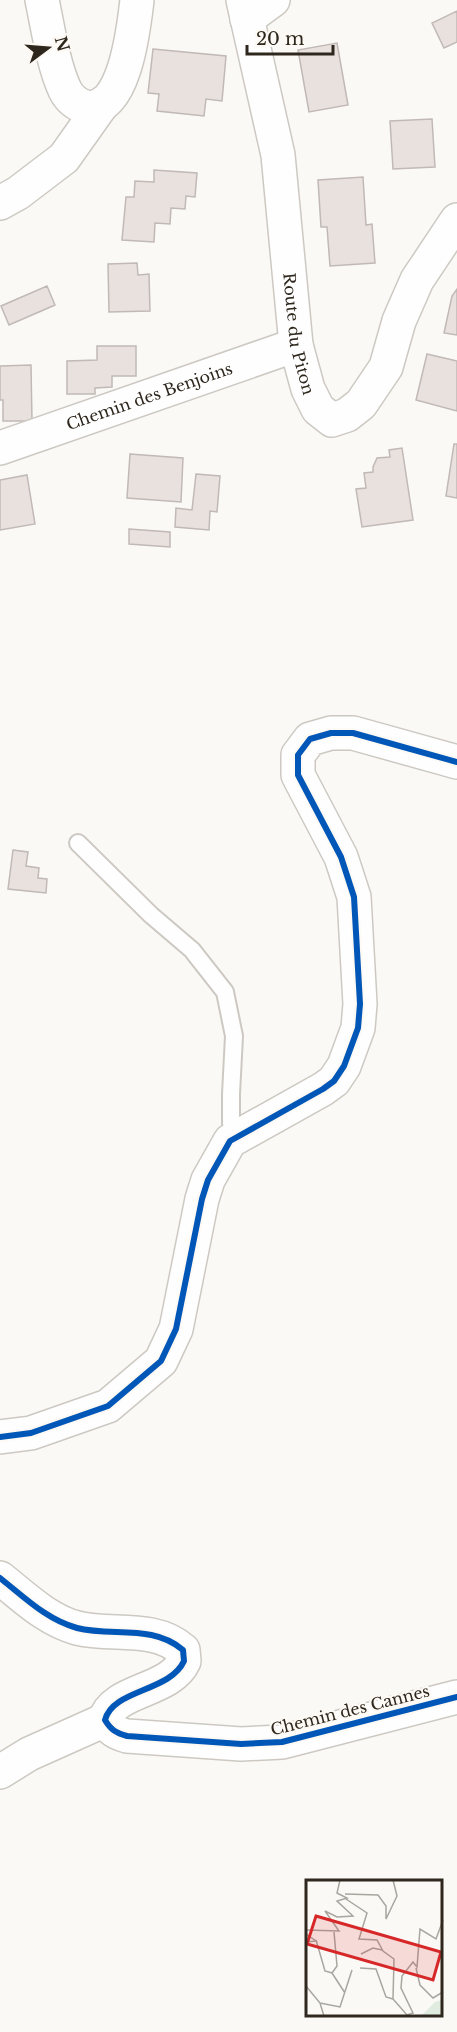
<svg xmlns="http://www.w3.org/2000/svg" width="457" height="2032" viewBox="0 0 457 2032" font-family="'Libre Baskerville',serif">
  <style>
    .building { fill: #e9e1de; stroke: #c0b9b6; stroke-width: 1.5 }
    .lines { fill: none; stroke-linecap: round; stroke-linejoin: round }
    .lane-casing { stroke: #cdc9c2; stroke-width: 20 }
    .street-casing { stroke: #cdc9c2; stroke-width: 36 }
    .lane { stroke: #fefefe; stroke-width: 16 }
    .street { stroke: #fefefe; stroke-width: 33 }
    .cycleway-casing { stroke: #fdf9f4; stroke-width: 10 }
    .cycleway { stroke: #0057b8; stroke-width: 6 }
    .labels { text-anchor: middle; stroke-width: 4.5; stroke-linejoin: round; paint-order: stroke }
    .street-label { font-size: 16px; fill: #2e271d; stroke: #fdf9f4 }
    .inset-road { fill: none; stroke: #a9a59f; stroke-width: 1.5 }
    .view { fill: #d62828; fill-opacity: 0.15; stroke: #d62828; stroke-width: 3 }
    .inset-edge { fill: none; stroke: #2e271d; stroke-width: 3 }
  </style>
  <rect width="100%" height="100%" fill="#fbf9f6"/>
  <path class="building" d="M457 11V42L444 48 432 23Z
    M337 43 348 105 309 112 298 50Z
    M153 49 226 56 222 101 206 99 204 116 157 111 159 94 148 93Z
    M432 119 435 167 393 169 390 121Z
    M154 170 197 173 195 197 186 196 185 209 171 208 170 224 155 223 154 242 122 240 126 197H134L135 181 154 182Z
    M363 177 366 225 372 224 375 263 330 266 327 227H321L318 180Z
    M137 263 138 275 149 274 150 311 109 312 108 264Z
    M47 286 55 305 9 325 1 306Z
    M457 289V335L444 333 452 296Z
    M97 346H136V376H112V387L95 388V394H67V361L97 360Z
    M427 354 457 361V411L416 400Z
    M31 365 32 421H3V400H0V366Z
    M454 444H457V498L446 496Z
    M402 448 413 520 362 527 356 489 366 488 364 473 373 472V467L377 458 390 457 389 450Z
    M130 454 183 458 181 502 127 498Z
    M196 474 220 476 217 512 210 511 209 530 175 527 176 508 192 510Z
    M27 475 35 524 0 530V480Z
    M129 529 170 532V547L129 544Z
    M13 850 28 852 26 866 39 868 38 878 47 879 46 893 8 889Z"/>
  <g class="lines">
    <defs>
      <path id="lane" d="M78 843 151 915 192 950 225 992 234 1036 231 1094V1123L236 1137"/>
      <g id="street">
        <path d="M42 0C48 28 53 64 65 90 69 98 76 104 85 107 125 116 134 25 137 0"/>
        <path id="s1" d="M243 0 278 155 296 345 308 389 318 409 332 420 347 415 361 404 386 367 399 321 417 280 457 220"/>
        <path d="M247 19 273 0"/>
        <path d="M0 203 18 193 64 158 103 103"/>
        <path id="s2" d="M0 448 296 345"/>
        <path d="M0 1437 31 1433 108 1406 161 1361 176 1329 202 1199 208 1180 230 1141 323 1089 334 1081 344 1066 358 1028 360 1004 354 897 341 857 298 775V755L310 739 331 733H353L457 762"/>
        <path d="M0 1578C24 1597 47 1620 77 1628 112 1637 153 1624 183 1650L184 1661C170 1692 113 1689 105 1720 111 1730 116 1733 127 1736L241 1744 282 1742 457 1697"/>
        <path d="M0 1772 29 1754 105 1720"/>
      </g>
    </defs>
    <use href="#lane" class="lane-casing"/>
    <use href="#street" class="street-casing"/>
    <use href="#lane" class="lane"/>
    <use href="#street" class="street"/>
    <defs>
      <path id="cycleway" d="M0 1437 31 1433 108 1406 161 1361 176 1329 202 1199 208 1180 230 1141 323 1089 334 1081 344 1066 358 1028 360 1004 354 897 341 857 298 775V755L310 739 331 733H353L457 762
        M0 1578C24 1597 47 1620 77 1628 112 1637 153 1624 183 1650L184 1661C170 1692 113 1689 105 1720 111 1730 116 1733 127 1736L241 1744 282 1742 457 1697"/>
    </defs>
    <use href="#cycleway" class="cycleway-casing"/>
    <use href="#cycleway" class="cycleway"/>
  </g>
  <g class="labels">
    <g class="street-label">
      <text dy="6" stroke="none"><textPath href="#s1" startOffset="339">Route du Piton</textPath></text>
      <text dy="6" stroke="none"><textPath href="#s2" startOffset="158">Chemin des Benjoins</textPath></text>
      <text transform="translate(350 1710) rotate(-14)" y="6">Chemin des Cannes</text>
    </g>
  </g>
  <g transform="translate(306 1880)">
    <rect width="136" height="136" fill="#fbf9f6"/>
    <path d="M136 120V136H115L129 122Z" fill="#e1ece0"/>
    <path class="inset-road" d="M39 14 72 15 80 26V39L91 16 87 0M40 19 61 33 53 59 71 60 77 71 88 79 87 119 101 135 107 133 95 108 96 96 107 82 111 87 114 49 130 59 137 40M0 50 33 51 19 31 31 37 47 36 31 21 41 18 31 13 34 0M0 54 10 61 0 62M10 60 19 91 26 93 39 113M55 74 67 68 76 70M54 88 70 89 80 117 87 119M110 88 114 105 127 118 137 112M26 93 31 86 28 52M0 106 14 123 18 136M14 123 34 127 46 90"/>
    <path class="view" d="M10 36 135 72 127 100 1 64Z"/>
    <rect width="136" height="136" class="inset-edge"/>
  </g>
  <g transform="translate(48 48) rotate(74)" stroke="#fdf9f4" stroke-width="4.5" paint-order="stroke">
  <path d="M0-4.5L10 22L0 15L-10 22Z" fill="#2e271d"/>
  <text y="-9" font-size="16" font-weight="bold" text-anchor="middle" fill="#2e271d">N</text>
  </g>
  <path d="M247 45v9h86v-9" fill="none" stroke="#2e271d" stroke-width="3"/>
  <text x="256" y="45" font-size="18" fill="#2e271d" stroke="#fdf9f4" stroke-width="4.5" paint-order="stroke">20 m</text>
</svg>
